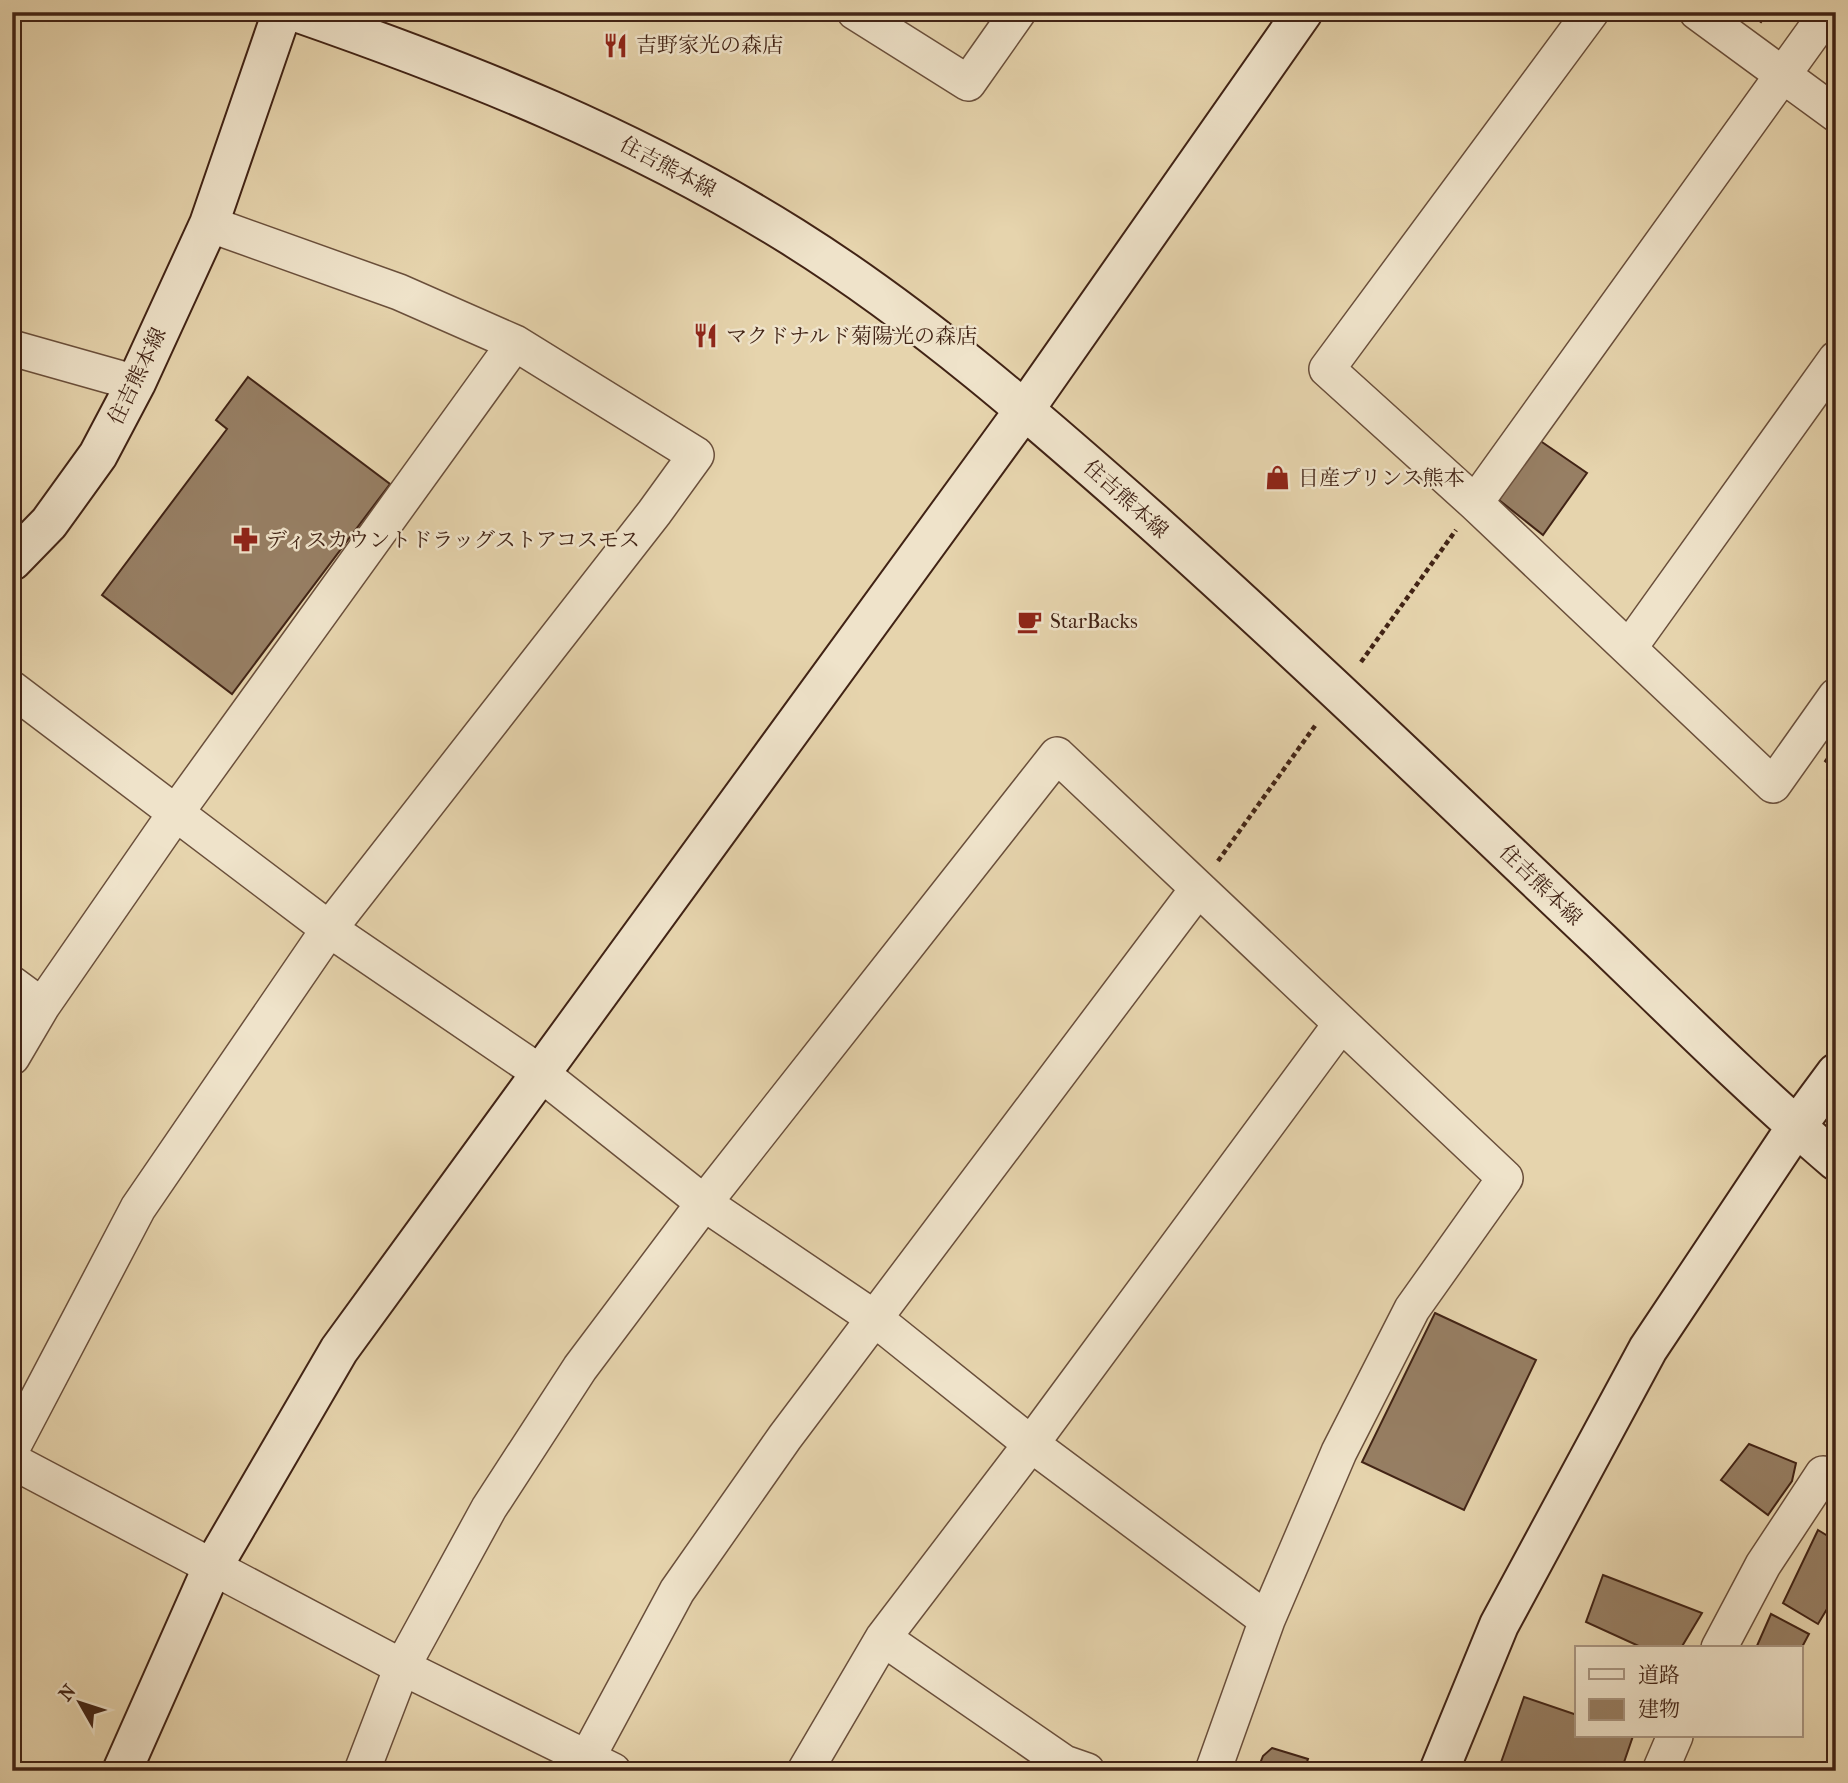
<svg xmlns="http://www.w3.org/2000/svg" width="1848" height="1783" viewBox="0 0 1848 1783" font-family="'IM FELL French Canon','Noto Serif JP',serif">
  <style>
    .building { fill: #977f64; stroke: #412315; stroke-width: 2 }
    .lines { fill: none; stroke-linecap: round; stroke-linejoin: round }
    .street-casing { stroke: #6a4f3b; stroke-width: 38 }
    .secondary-casing { stroke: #412315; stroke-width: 42 }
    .path { stroke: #412315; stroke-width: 4.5; stroke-dasharray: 5 3.5; stroke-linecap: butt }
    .street { stroke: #efe3ca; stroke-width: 35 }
    .secondary { stroke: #efe3ca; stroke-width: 38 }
    .labels { text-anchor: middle; stroke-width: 5; stroke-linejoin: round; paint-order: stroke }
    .poi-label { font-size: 21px; fill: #412315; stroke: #efe3ca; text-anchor: start }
    .street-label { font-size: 21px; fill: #412315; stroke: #efe3ca }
  </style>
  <rect width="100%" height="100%" fill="#e6d4ad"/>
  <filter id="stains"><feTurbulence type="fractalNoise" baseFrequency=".00286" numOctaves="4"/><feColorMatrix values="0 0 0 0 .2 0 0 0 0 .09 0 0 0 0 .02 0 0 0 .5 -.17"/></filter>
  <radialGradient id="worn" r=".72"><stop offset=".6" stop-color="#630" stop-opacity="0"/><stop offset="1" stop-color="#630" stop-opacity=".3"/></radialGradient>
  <path class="building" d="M1747 12H1768L1761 22Z
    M248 377 390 484 232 694 102 595 227 429 216 420Z
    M1539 440 1587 473 1543 535 1499 500Z
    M1836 745V770L1825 761Z
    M1435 1313 1536 1360 1464 1510 1362 1462Z
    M1749 1444 1796 1463 1792 1481 1768 1515 1721 1480Z
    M1818 1530 1836 1541V1594L1818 1624 1783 1603Z
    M1603 1575 1702 1613 1681 1648H1643L1586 1622Z
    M1771 1614 1809 1634 1801 1649 1756 1648Z
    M1524 1697 1577 1715V1736H1633L1621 1771H1498Z
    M1272 1748 1308 1759 1304 1771H1257L1263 1756Z"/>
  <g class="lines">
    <defs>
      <path id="street" d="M855 12 968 83 1018 12
        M1591 12 1327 369 1475 503 1773 785 1836 696
        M1697 12 1836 114
        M12 348 136 383
        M1475 503 1828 12
        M1629 648 1836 359
        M12 689 329 929 539 1072 704 1203 874 1318 1031 1444 1267 1620
        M12 984 42 1006
        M12 1057 42 1006 175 814 515 343
        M12 1448 138 1208 329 929 654 513 696 455 515 343 399 292 209 224
        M12 1461 402 1667 613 1771
        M883 1638 1064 1763 1087 1771
        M1719 1648 1763 1565 1823 1474 1836 1485
        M362 1771 402 1667 489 1508 580 1368 704 1203 1057 755 1505 1178 1412 1309 1339 1452 1267 1620 1213 1771
        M580 1771 677 1591 785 1437 1197 890
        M805 1771 883 1638 1031 1444 1341 1024
        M1660 1771 1675 1736"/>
      <path id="secondary" d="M296 12C471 73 635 138 793 237 922 318 1038 420 1152 521 1305 658 1452 800 1601 941 1678 1015 1754 1091 1836 1161
        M12 561 49 523 98 455 136 383 209 224 282 12
        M122 1771 212 1568 339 1350 1025 409 1303 12
        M1439 1771 1499 1625 1648 1349 1796 1127 1836 1073"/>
    </defs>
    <use href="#street" class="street-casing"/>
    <use href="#secondary" class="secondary-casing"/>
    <path class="path" d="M1361 662 1456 530
      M1218 861 1317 723"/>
    <use href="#street" class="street"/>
    <use href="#secondary" class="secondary"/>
  </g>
  <defs>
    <symbol id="restaurant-bare" viewBox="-9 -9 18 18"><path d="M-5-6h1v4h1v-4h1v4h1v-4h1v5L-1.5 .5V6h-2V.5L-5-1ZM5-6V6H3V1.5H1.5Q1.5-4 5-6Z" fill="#8f2418" stroke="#efe3ca" stroke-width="2.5" paint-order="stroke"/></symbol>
    <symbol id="shop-bare" viewBox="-9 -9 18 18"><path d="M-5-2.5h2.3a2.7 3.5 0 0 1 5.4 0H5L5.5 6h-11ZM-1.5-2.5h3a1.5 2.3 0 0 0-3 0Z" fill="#8f2418" stroke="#efe3ca" stroke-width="2.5" paint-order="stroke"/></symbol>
    <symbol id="pharmacy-bare" viewBox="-9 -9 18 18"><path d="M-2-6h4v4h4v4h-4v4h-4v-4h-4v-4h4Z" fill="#8f2418" stroke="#efe3ca" stroke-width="2.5" paint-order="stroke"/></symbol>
    <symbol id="cafe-bare" viewBox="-9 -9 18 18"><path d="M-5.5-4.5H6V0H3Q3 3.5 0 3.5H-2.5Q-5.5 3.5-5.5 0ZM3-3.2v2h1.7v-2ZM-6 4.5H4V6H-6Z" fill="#8f2418" stroke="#efe3ca" stroke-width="2.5" paint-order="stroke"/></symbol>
  </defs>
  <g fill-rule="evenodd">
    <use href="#restaurant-bare" x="598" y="28" width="35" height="35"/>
    <use href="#restaurant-bare" x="688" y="318" width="35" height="35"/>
    <use href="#shop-bare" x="1260" y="460" width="35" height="35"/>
    <use href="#pharmacy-bare" x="228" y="522" width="35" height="35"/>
    <use href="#cafe-bare" x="1012" y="604" width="35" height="35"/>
  </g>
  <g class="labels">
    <g class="poi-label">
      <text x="636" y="52">吉野家光の森店</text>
      <text x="726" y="343">マクドナルド菊陽光の森店</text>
      <text x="1298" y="485">日産プリンス熊本</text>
      <text x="266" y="547">ディスカウントドラッグストアコスモス</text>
      <text x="1050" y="628">StarBacks</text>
    </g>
    <g class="street-label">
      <text transform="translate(668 167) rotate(28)" y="7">住吉熊本線</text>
      <text transform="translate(137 376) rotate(-64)" y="7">住吉熊本線</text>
      <text transform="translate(1126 499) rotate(42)" y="7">住吉熊本線</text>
      <text transform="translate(1541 885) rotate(44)" y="7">住吉熊本線</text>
    </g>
  </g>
  <rect width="1848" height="1783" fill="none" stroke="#e6d4ad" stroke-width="42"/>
  <rect x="14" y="14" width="1820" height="1755" fill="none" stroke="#412315" stroke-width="3.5"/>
  <rect x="21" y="21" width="1806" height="1741" fill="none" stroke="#412315" stroke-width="2"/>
  <rect x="1575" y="1646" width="228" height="91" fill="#efe3ca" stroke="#a99682" stroke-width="2"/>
  <rect x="1589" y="1669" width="35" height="10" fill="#efe3ca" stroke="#a99682" stroke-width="2"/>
  <text x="1638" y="1682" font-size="21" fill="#412315">道路</text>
  <rect x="1589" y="1699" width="35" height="21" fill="#977f64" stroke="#a99682" stroke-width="2"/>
  <text x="1638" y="1716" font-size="21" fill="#412315">建物</text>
  <g transform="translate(80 1703) rotate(309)" stroke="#efe3ca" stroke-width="5" paint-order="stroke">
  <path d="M0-5L12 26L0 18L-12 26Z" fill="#412315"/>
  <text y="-10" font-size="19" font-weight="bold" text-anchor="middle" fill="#412315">N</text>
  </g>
  <rect width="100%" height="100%" filter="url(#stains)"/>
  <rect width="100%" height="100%" fill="url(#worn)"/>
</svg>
